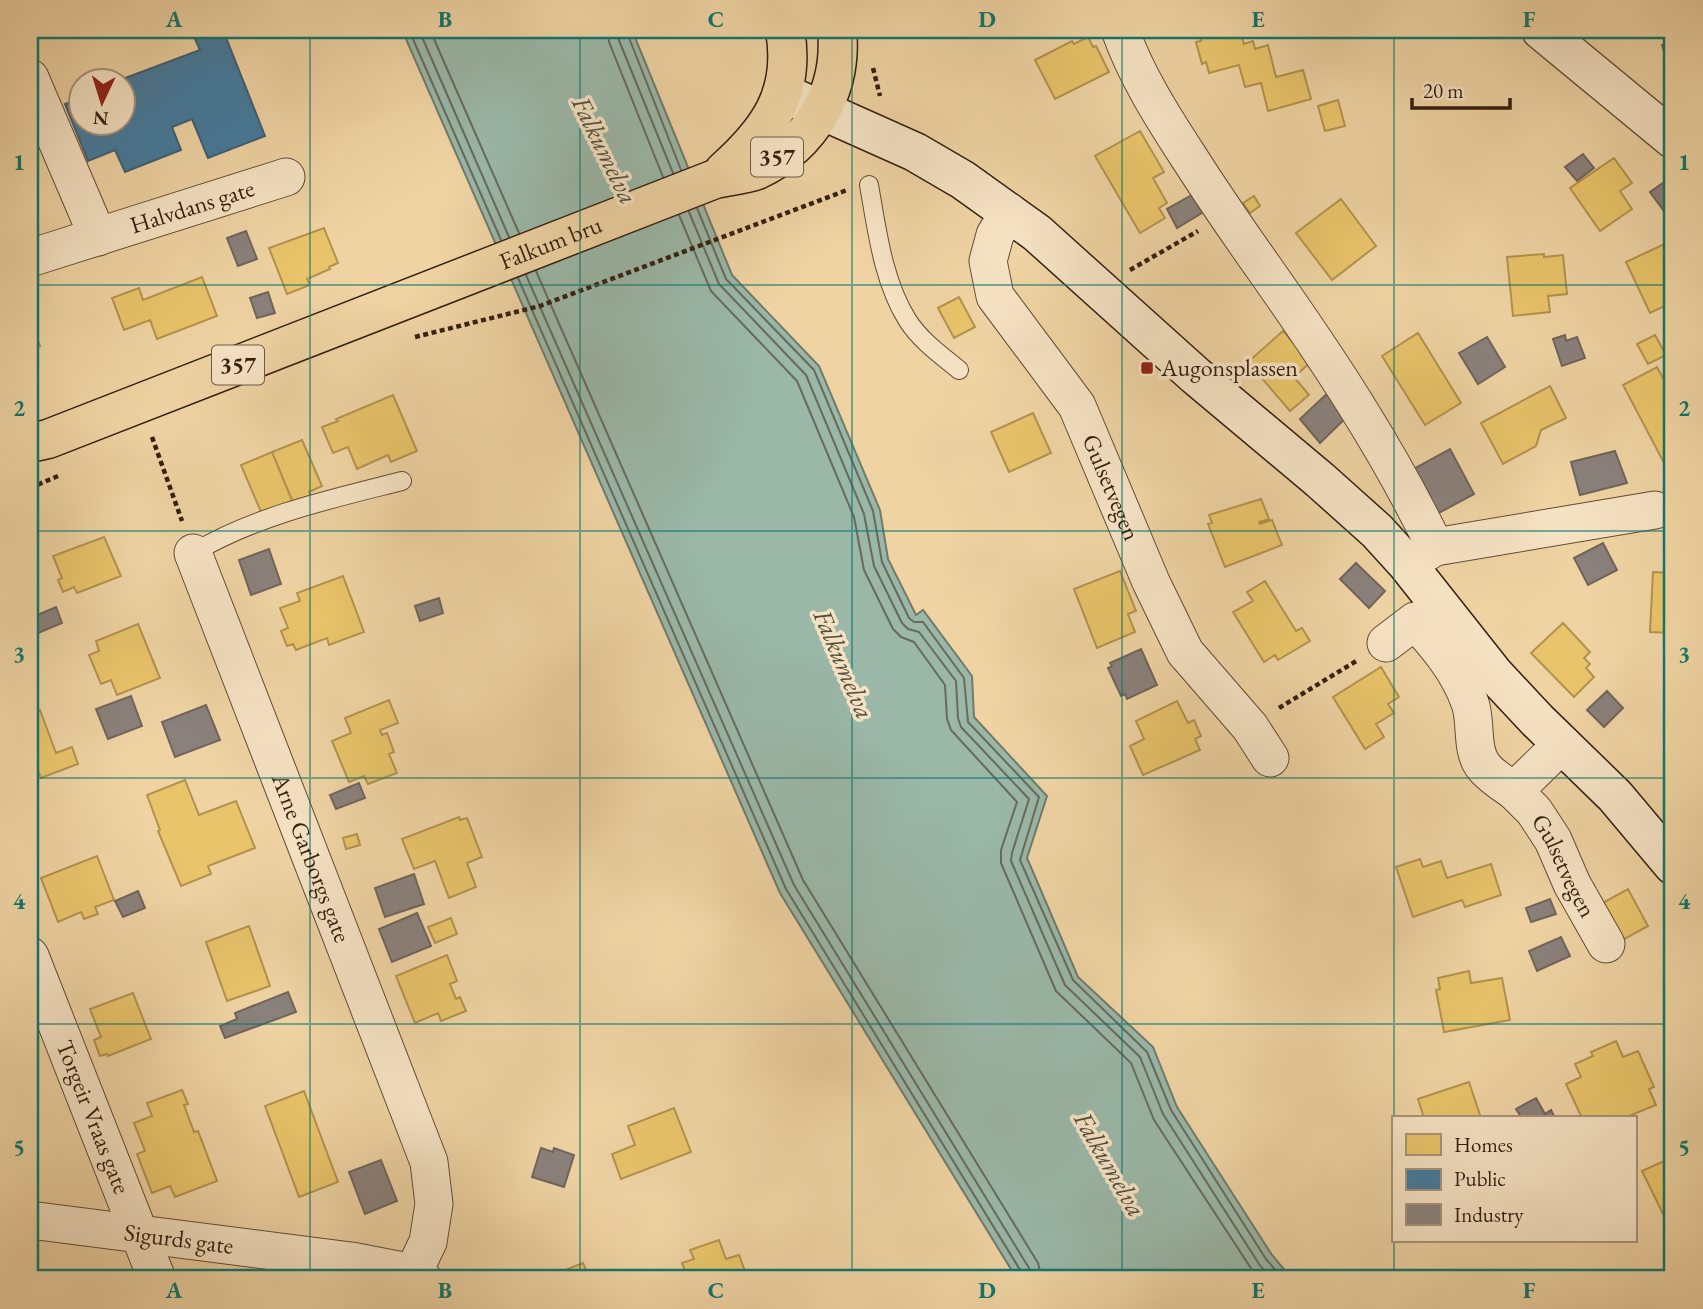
<svg xmlns="http://www.w3.org/2000/svg" width="1703" height="1309" viewBox="0 0 1703 1309" font-family="'EB Garamond',serif">
  <style>
    .water { fill: #9ab7a8; stroke: #717a6b; stroke-width: 2 }
    .homes { fill: #e9c46a; stroke: #b2924f; stroke-width: 2 }
    .public { fill: #457b9d; stroke: #405f73; stroke-width: 2 }
    .industry { fill: #8a817c; stroke: #70645c; stroke-width: 2 }
    .lines { fill: none; stroke-linecap: round; stroke-linejoin: round }
    .shore { stroke: #666b5c; stroke-width: 2 }
    .service-casing { stroke: #624c35; stroke-width: 20 }
    .minor-casing { stroke: #624c35; stroke-width: 39 }
    .tertiary-casing { stroke: #624c35; stroke-width: 41 }
    .secondary-casing { stroke: #331f10; stroke-width: 41 }
    .primary-casing { stroke: #331f10; stroke-width: 41 }
    .path { stroke: #331f10; stroke-width: 4.5; stroke-dasharray: 5 3.5; stroke-linecap: butt }
    .service { stroke: #f5e2c3; stroke-width: 18 }
    .minor { stroke: #f5e2c3; stroke-width: 37 }
    .tertiary { stroke: #f5e2c3; stroke-width: 38 }
    .secondary { stroke: #f5e2c3; stroke-width: 38 }
    .primary { stroke: #efd3a3; stroke-width: 38 }
    .grid { fill: none; stroke: #0f766e; stroke-width: 2; stroke-opacity: 0.55 }
    .poi-dot { fill: #8f2418; stroke: #f5e2c3; stroke-width: 2.5 }
    .labels { text-anchor: middle; stroke-width: 7; stroke-linejoin: round; paint-order: stroke }
    .shield { fill: #f5e2c3; stroke: #6d5a46; stroke-width: 2 }
    .shield-label { font-size: 23px; font-weight: bold; fill: #331f10 }
    .street-label { font-size: 24px; fill: #331f10; stroke: #f5e2c3 }
    .poi-label { font-size: 24px; fill: #331f10; stroke: #f5e2c3; text-anchor: start }
    .water-label { font-size: 26px; font-style: italic; fill: #524d3e; stroke: #f5e2c3 }
    .neatline { fill: none; stroke: #0f766e; stroke-width: 2.5 }
    .grid-label { font-size: 23px; text-anchor: middle; font-weight: bold; fill: #0f766e }
  </style>
  <rect width="100%" height="100%" fill="#efd3a3"/>
  <filter id="stains"><feTurbulence type="fractalNoise" baseFrequency=".00286" numOctaves="4"/><feColorMatrix values="0 0 0 0 .2 0 0 0 0 .09 0 0 0 0 .02 0 0 0 .5 -.17"/></filter>
  <radialGradient id="worn" r=".72"><stop offset=".6" stop-color="#630" stop-opacity="0"/><stop offset="1" stop-color="#630" stop-opacity=".3"/></radialGradient>
  <path class="water" d="M402 30H632L732 275 819 366 880 510 888 559 916 615 923 610 972 676 974 717 1047 796 1027 858 1078 977 1153 1047 1177 1107 1272 1255 1292 1279H1017L780 893Z"/>
  <path class="homes" d="M1197 30H1240L1244 44 1253 41 1255 49 1268 45 1276 77 1303 70 1311 99 1268 111 1261 83 1245 87 1239 65 1209 73 1206 62 1202 64 1196 42 1201 41Z
    M1088 37 1093 47 1096 46 1109 72 1055 99 1035 60 1072 41 1074 44Z
    M1338 100 1345 126 1325 131 1318 106Z
    M1140 131 1164 172 1153 178 1167 203 1159 208 1165 218 1140 233 1095 156Z
    M1614 158 1632 183 1620 191 1632 209 1600 231 1570 188Z
    M1254 196 1260 206 1250 213 1243 203Z
    M1341 199 1376 246 1332 280 1296 233Z
    M324 228 338 263 329 267 330 269 307 279 310 285 287 294 269 248Z
    M1673 240V302L1650 313 1626 262Z
    M1544 254V257L1563 255 1567 294 1548 296 1550 312 1513 316 1507 257Z
    M202 277 217 316 157 339 150 320 124 330 112 298 139 288 143 300Z
    M959 297 975 327 954 338 938 308Z
    M30 321 40 346 30 350Z
    M1283 331 1311 362 1294 377 1309 395 1290 411 1248 362Z
    M1418 333 1461 403 1425 425 1382 356Z
    M1655 335 1666 355 1648 364 1637 344Z
    M1657 367 1673 396V458L1664 463 1623 385Z
    M1550 386 1566 418 1541 430 1536 446 1503 464 1481 423Z
    M393 395 417 451 391 462 388 455 357 469 348 447 333 453 322 427 338 421 336 419Z
    M1033 413 1051 453 1009 472 991 432Z
    M302 440 322 486 309 492 312 497 294 505 272 452Z
    M272 452 294 505 276 512 274 507 261 512 241 465Z
    M1261 499 1269 519 1259 522 1260 524 1272 520 1282 545 1225 567 1208 524 1212 523 1209 515Z
    M104 537 121 576 77 593 74 587 63 592 58 580 62 578 53 556Z
    M1120 571 1136 611 1128 614 1135 632 1097 648 1074 589Z
    M1653 572 1673 573V633L1650 632Z
    M343 576 364 632 329 645 327 638 296 650 293 644 287 646 281 631 288 628 280 608 300 601 297 593Z
    M1265 581 1296 631 1302 628 1310 641 1278 660 1275 655 1264 662 1233 612 1253 601 1247 592Z
    M1563 623 1590 652 1584 658 1590 664 1586 668 1594 677 1574 697 1531 653Z
    M138 624 160 678 117 695 111 680 101 684 89 655 99 651 96 641Z
    M1381 667 1399 697 1388 704 1394 713 1376 724 1384 737 1365 749 1333 697Z
    M389 700 398 723 380 730 382 735 387 733 394 752 389 754 397 773 368 784 364 776 349 782 332 741 351 733 345 718Z
    M1177 701 1188 723 1194 720 1201 736 1195 739 1200 750 1143 775 1130 746 1144 739 1136 721Z
    M40 710 56 753 72 747 78 764 41 778 36 765 30 767V714Z
    M185 780 199 815 236 801 255 848 208 866 211 874 181 886 158 831 160 830 147 795Z
    M459 817 460 820 467 818 482 857 467 863 476 887 449 898 435 861 414 869 402 839Z
    M357 834 360 845 346 849 343 838Z
    M97 856 114 900 95 907 98 914 84 919 81 912 58 922 41 878Z
    M1420 859 1423 867 1441 861 1447 878 1491 864 1501 895 1465 907 1462 900 1413 917 1396 867Z
    M1628 889 1648 926 1619 942 1599 905Z
    M451 918 457 934 435 943 428 927Z
    M249 926 270 986 227 1001 206 942Z
    M447 955 457 981 450 984 456 999 460 997 466 1011 441 1021 438 1013 415 1023 396 976Z
    M1469 971 1471 983 1502 978 1510 1020 1444 1032 1436 990 1440 989 1438 978Z
    M133 993 151 1039 108 1056 107 1054 100 1056 94 1040 101 1037 90 1009Z
    M1616 1041 1623 1057 1638 1051 1654 1087 1649 1089 1656 1105 1624 1118H1588L1587 1116 1582 1118 1566 1084 1581 1077 1575 1064 1593 1056 1591 1052Z
    M1469 1082 1481 1118H1424L1418 1099Z
    M182 1090 188 1104 184 1105 194 1132 198 1131 217 1181 175 1197 170 1186 152 1193 137 1154 145 1151 134 1123 152 1116 147 1103Z
    M304 1091 338 1182 299 1197 265 1106Z
    M674 1108 691 1152 621 1179 612 1154 635 1145 628 1126Z
    M1673 1157V1209L1663 1214 1642 1171Z
    M719 1240 726 1259 739 1255 748 1279H688L682 1263 694 1259 690 1250Z
    M583 1263 590 1279H542Z"/>
  <path class="public" d="M217 30H223L265 136 208 158 192 119 172 127 181 150 125 172 115 150 88 161 65 104 80 98V122H122V80H120L200 50 195 39Z"/>
  <path class="industry" d="M1673 41V78L1662 45Z
    M1583 154 1594 168 1577 181 1565 167Z
    M1673 176V215L1669 218 1650 192Z
    M1197 192 1207 210 1177 228 1167 209Z
    M246 231 257 259 238 266 227 238Z
    M268 292 275 313 257 318 250 298Z
    M1565 335 1566 341 1577 337 1585 358 1562 366 1553 339Z
    M1487 337 1505 367 1478 384 1459 353Z
    M1332 389 1353 411 1320 443 1300 419Z
    M1450 449 1474 494 1435 515 1410 471Z
    M1615 451 1627 483 1580 495 1571 462Z
    M1603 543 1617 570 1588 585 1574 558Z
    M269 549 281 584 251 595 239 560Z
    M1356 563 1385 591 1369 608 1340 579Z
    M439 598 443 613 420 621 415 606Z
    M56 607 62 623 36 634 30 618Z
    M1141 649 1157 685 1127 699 1125 694 1121 696 1108 668 1112 666 1110 663Z
    M1607 691 1623 708 1604 727 1587 710Z
    M131 696 142 726 108 739 96 709Z
    M206 705 220 740 175 757 162 722Z
    M1673 734V759L1664 739Z
    M359 783 365 798 336 809 330 795Z
    M414 874 424 904 385 917 375 888Z
    M138 891 145 908 123 917 115 901Z
    M1550 899 1556 914 1531 922 1526 908Z
    M417 913 431 946 392 962 379 929Z
    M1561 937 1570 956 1537 971 1529 951Z
    M288 992 296 1012 225 1038 220 1026 237 1019 235 1013Z
    M1536 1098 1545 1114 1551 1110 1555 1118H1522L1516 1109Z
    M541 1148 553 1152 554 1148 574 1155 564 1187 532 1177Z
    M381 1160 397 1201 365 1214 349 1172Z"/>
  <g class="lines">
    <path class="shore" d="M409 30 501 240
      M419 30 509 237
      M430 30 519 233
      M607 30 609 42 663 177
      M617 30 618 38 673 173
      M626 30 681 170
      M697 208 726 279 814 370 873 511 882 562 909 618 914 622H923L964 678 968 722 1039 797 1020 860 1073 980 1147 1052 1171 1110 1266 1259 1283 1279
      M689 212 719 284 806 375 864 514 874 566 902 623 908 629 919 632 956 681 958 718 961 727 1029 799 1012 853 1011 861 1065 985 1140 1057 1163 1114 1259 1264 1271 1279
      M679 215 711 291 797 381 854 517 864 570 893 629 901 637 914 642 945 685 947 719 951 730 1017 802 1001 850V863L1056 991 1131 1063 1154 1120 1258 1279
      M536 271 803 880 1038 1263 1042 1279
      M526 275 794 885 1029 1268 1032 1279
      M518 278 786 889 1022 1273 1023 1279"/>
    <defs>
      <path id="service" d="M869 185C877 230 883 282 908 321 921 341 941 355 959 370
        M193 553C257 515 331 499 402 481"/>
      <g id="minor">
        <path d="M1120 30C1136 75 1162 116 1188 156 1213 195 1239 233 1266 271 1328 359 1388 449 1435 547"/>
        <path d="M30 78 98 237"/>
        <path id="s1" d="M1009 212 995 235 988 261 995 296 1077 406 1151 582 1185 652 1250 727 1270 758"/>
        <path id="s2" d="M30 258 286 177"/>
        <path id="s3" d="M193 553 429 1162 434 1204 428 1242 413 1273 423 1279"/>
        <path d="M1414 560 1435 547 1655 510"/>
        <path d="M1386 643 1415 621C1437 645 1459 671 1470 703 1477 722 1470 750 1484 767 1491 776 1504 784 1514 791"/>
        <path id="s4" d="M1562 744 1514 791 1534 811 1553 840 1572 884 1606 944"/>
        <path id="s5" d="M30 956 157 1279"/>
        <path id="s6" d="M30 1220 351 1261 413 1273"/>
      </g>
      <path id="tertiary" d="M1541 30 1673 139"/>
      <path id="secondary" d="M783 93 915 152 963 180 1037 233 1196 376 1320 480 1377 531 1407 564 1494 674 1537 720 1615 796 1673 865"/>
      <g id="primary">
        <path d="M724 171C769 131 796 93 785 30"/>
        <path id="s7" d="M30 443 48 439 715 179C728 176 744 175 757 170 812 144 843 90 837 30"/>
      </g>
    </defs>
    <use href="#service" class="service-casing"/>
    <use href="#minor" class="minor-casing"/>
    <use href="#tertiary" class="tertiary-casing"/>
    <use href="#secondary" class="secondary-casing"/>
    <use href="#primary" class="primary-casing"/>
    <path class="path" d="M873 68 880 96
      M1130 270 1198 231
      M415 337 540 306 847 190
      M152 437 182 521
      M30 488 58 476
      M1279 708 1358 660"/>
    <use href="#service" class="service"/>
    <use href="#minor" class="minor"/>
    <use href="#tertiary" class="tertiary"/>
    <use href="#secondary" class="secondary"/>
    <use href="#primary" class="primary"/>
  </g>
  <path class="grid" d="M310 30V1279M580 30V1279M852 30V1279M1122 30V1279M1394 30V1118M30 285H1673M30 531H1673M30 778H1673M30 1024H1673M1394 1241V1279"/>
  <rect class="poi-dot" x="1140" y="361" width="14" height="14" rx="3.5"/>
  <g class="labels">
    <g class="shield">
      <rect x="751" y="137.5" width="52" height="39" rx="5"/>
      <rect x="212" y="345.5" width="52" height="39" rx="5"/>
    </g>
    <g class="shield-label">
      <text x="777" y="165">357</text>
      <text x="238" y="373">357</text>
    </g>
    <g class="street-label">
      <text dy="8" stroke="none"><textPath href="#s2" startOffset="170">Halvdans gate</textPath></text>
      <text dy="8" stroke="none"><textPath href="#s7" startOffset="558">Falkum bru</textPath></text>
      <text dy="8" stroke="none"><textPath href="#s1" startOffset="315">Gulsetvegen</textPath></text>
      <text dy="8" stroke="none"><textPath href="#s3" startOffset="327">Arne Garborgs gate</textPath></text>
      <text dy="8" stroke="none"><textPath href="#s4" startOffset="158">Gulsetvegen</textPath></text>
      <text dy="8" stroke="none"><textPath href="#s5" startOffset="173">Torgeir Vraas gate</textPath></text>
      <text dy="8" stroke="none"><textPath href="#s6" startOffset="150">Sigurds gate</textPath></text>
    </g>
    <g class="poi-label">
      <text x="1161" y="376">Augonsplassen</text>
    </g>
    <g class="water-label">
      <text transform="translate(605 150) rotate(64)" y="9">Falkumelva</text>
      <text transform="translate(844 664) rotate(67)" y="9">Falkumelva</text>
      <text transform="translate(1110 1164) rotate(60)" y="9">Falkumelva</text>
    </g>
  </g>
  <rect width="1703" height="1309" fill="none" stroke="#efd3a3" stroke-width="77"/>
  <rect x="1392" y="1116" width="245" height="126" fill="#f5e2c3" stroke="#a7947b" stroke-width="2"/>
  <rect x="1406" y="1134" width="35" height="21" fill="#e9c46a" stroke="#a7947b" stroke-width="2"/>
  <text x="1454" y="1152" font-size="21" fill="#331f10">Homes</text>
  <rect x="1406" y="1169" width="35" height="21" fill="#457b9d" stroke="#a7947b" stroke-width="2"/>
  <text x="1454" y="1186" font-size="21" fill="#331f10">Public</text>
  <rect x="1406" y="1204" width="35" height="21" fill="#8a817c" stroke="#a7947b" stroke-width="2"/>
  <text x="1454" y="1222" font-size="21" fill="#331f10">Industry</text>
  <g transform="translate(102 102) rotate(184)"><circle r="33" fill="#f5e2c3" stroke="#a7947b" stroke-width="2"/>
  <path d="M0-5L12 26L0 18L-12 26Z" fill="#8f2418"/>
  <text y="-10" font-size="19" font-weight="bold" text-anchor="middle" fill="#331f10">N</text>
  </g>
  <path d="M1412 98v10h98v-10" fill="none" stroke="#331f10" stroke-width="3.5"/>
  <text x="1423" y="98" font-size="21" fill="#331f10" stroke="#f5e2c3" stroke-width="5" paint-order="stroke">20 m</text>
  <rect x="38" y="38" width="1626" height="1232" class="neatline"/>
  <g class="grid-label">
    <text x="174" y="27">A</text>
    <text x="445" y="27">B</text>
    <text x="716" y="27">C</text>
    <text x="987" y="27">D</text>
    <text x="1258" y="27">E</text>
    <text x="1529" y="27">F</text>
    <text x="19" y="170">1</text>
    <text x="1684" y="170">1</text>
    <text x="19" y="416">2</text>
    <text x="1684" y="416">2</text>
    <text x="19" y="662">3</text>
    <text x="1684" y="662">3</text>
    <text x="19" y="909">4</text>
    <text x="1684" y="909">4</text>
    <text x="19" y="1155">5</text>
    <text x="1684" y="1155">5</text>
    <text x="174" y="1298">A</text>
    <text x="445" y="1298">B</text>
    <text x="716" y="1298">C</text>
    <text x="987" y="1298">D</text>
    <text x="1258" y="1298">E</text>
    <text x="1529" y="1298">F</text>
  </g>
  <rect width="100%" height="100%" filter="url(#stains)"/>
  <rect width="100%" height="100%" fill="url(#worn)"/>
</svg>
